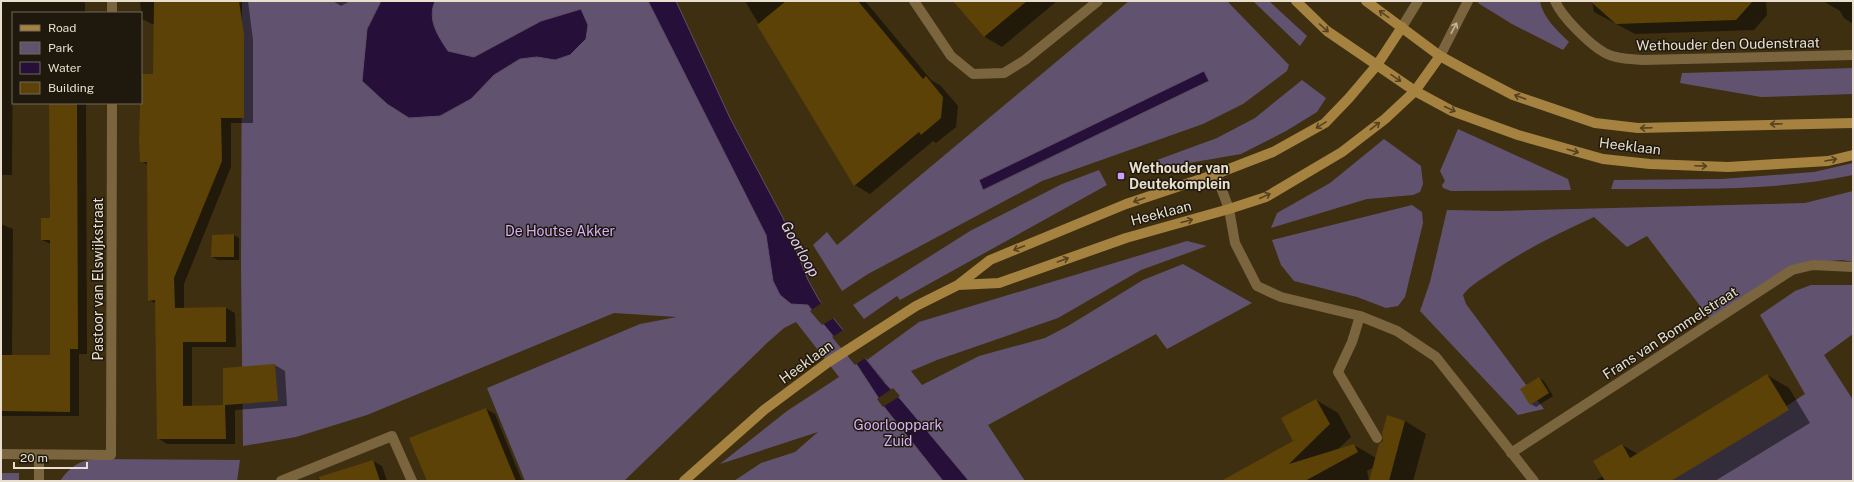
<svg xmlns="http://www.w3.org/2000/svg" width="1854" height="482" viewBox="0 0 1854 482" font-family="'Public Sans',sans-serif">
  <style>
    .green { fill: #615370; fill-rule: evenodd }
    .water { fill: #260f39; stroke: #604d66 }
    .pier { fill: #3e2f11 }
    .shadow { fill: #0007 }
    .building { fill: #5c4206 }
    .lines { fill: none; stroke-linecap: round; stroke-linejoin: round }
    .street { stroke: #7b653e; stroke-width: 10 }
    .secondary { stroke: #a58240; stroke-width: 10 }
    .oneway { stroke: #554221 }
    .oneway2 { stroke: #c2b49c }
    .poi-dot { fill: #d09dff; stroke: #1f180c; stroke-width: 1.5 }
    .labels { text-anchor: middle; stroke-width: 3; stroke-linejoin: round; paint-order: stroke }
    .street-label { font-size: 14px; fill: #e9dfce; stroke: #1f180c }
    .poi-label { font-size: 14px; font-weight: bold; fill: #e9dfce; stroke: #1f180c; text-anchor: start }
    .park-label { font-size: 14px; fill: #d6b1fb; stroke: #1f180c }
    .water-label { font-size: 15px; font-style: italic; fill: #e2ccf9; stroke: #1f180c }
  </style>
  <rect width="100%" height="100%" fill="#3e2f11"/>
  <path class="green" d="M242 1H381L367 29 387 104 409 118 440 116 471 99 494 75 520 59 537 57 555 60 570 55 586 39 541 21 474 57 448 52C438 36 427 20 435 1H648L766 235 773 281 791 303 808 305 857 365 874 390 885 382 867 360 919 322 1187 241 1207 246 1141 270 1058 318 937 360 911 371 922 385 979 356 1045 338 1068 326 1143 280 1183 264 1252 303 1167 349 1156 334 988 425 1025 481H734L761 463 795 452 818 432 720 464 787 411 839 377 796 322 784 328 767 343 624 481H525L487 388 640 324 677 317 614 313 367 415 296 437 243 446 241 266Z
    M1129 1H1227L1289 65 1287 71 1243 104 1203 124 1042 181 868 274 842 291 813 245 827 232 837 245ZM1204 72 1209 81 984 190 979 180Z
    M1253 1H1269L1307 36 1300 46Z
    M1479 1H1540C1543 18 1557 30 1569 42L1563 50 1512 24 1478 3Z
    M1853 68V94L1761 97 1680 83 1682 73Z
    M1302 80 1326 98 1317 112 1286 131 1241 154 1160 168 1157 160 1217 138 1255 118Z
    M1458 129 1568 179 1571 190 1451 191 1443 188 1442 185 1445 181 1440 171Z
    M1384 139 1421 166 1423 184 1420 192 1413 195 1367 199 1271 228 1277 213 1330 183Z
    M1853 163V175C1773 192 1692 188 1611 189L1614 180 1722 179 1814 172Z
    M1099 170 1107 185 900 300 897 296 864 319 853 305 970 231 1062 184Z
    M1853 191V262L1842 260 1817 262 1797 269 1713 323 1647 236 1627 247 1594 217C1559 233 1524 250 1492 272 1482 279 1470 285 1463 295L1466 304 1544 409 1518 415 1420 311 1430 282 1447 210 1496 211 1805 203Z
    M1412 205 1422 212 1423 223 1405 297 1398 306 1386 308 1357 297 1294 281 1281 265 1272 240Z
    M1811 285H1853V334L1824 355 1853 400V481H1671L1805 394 1760 315 1795 291Z
    M96 459 240 460 237 481H60C71 466 78 461 96 459Z
    M1 473H19V481H1Z"/>
  <path class="water" d="M381 1H435C427 20 438 36 448 51L474 57 541 21 581 9 588 25 586 39 570 55 555 60 537 57 520 59 494 75 471 99 440 116 409 118 387 104 362 81 367 29Z
    M648 1H676L730 118 783 218 808 280 819 300 885 383 902 401 969 481H943L885 408 857 365 811 309 808 305 791 304 780 295 773 281 766 235Z
    M1204 71 1209 81 983 190 979 180Z"/>
  <path class="pier" d="M823 302 836 317 822 325 810 311Z
    M845 329 867 357 855 365 832 337Z
    M893 388 900 396 883 407 877 399Z"/>
  <path class="shadow" d="M1 1H85V13H13L12 175H1Z
    M140 1H248L253 40V123H231V167L184 284V309L226 308 235 313 236 347H192V407L224 406V369L275 365 285 371 287 406 235 410V444H167L158 438 157 304 149 300 148 165 141 161 154 75 155 24H152L142 19Z
    M333 1H350L341 6Z
    M745 1H865L931 80 941 86 958 106 956 127 936 143 933 141 870 194 855 185Z
    M955 1H1057L1002 47 985 37Z
    M1592 1H1766L1767 15 1754 30 1635 34 1594 12Z
    M1823 1H1853V24L1844 18 1840 11Z
    M50 103H86L87 354H79V416H1V224L13 229 12 356H51V244L42 240 51 219Z
    M234 235 239 238V260H218L212 257Z
    M1767 375 1789 388 1810 423 1715 481H1595L1603 476 1622 445 1638 454Z
    M1539 378 1544 381 1553 396 1536 407 1531 404Z
    M1316 400 1338 413 1351 437 1337 450 1354 445 1376 458 1384 441 1388 417 1405 421 1426 434 1413 481H1370L1374 467 1367 471 1369 481H1223L1295 441Z
    M486 409 495 414 522 481H428Z
    M373 461 382 466 387 481H314Z"/>
  <path class="building" d="M154 1H239L244 34V118H221L222 161 174 278 175 308 226 307V342H183V406L223 405V368L275 364 278 401 225 405 226 439H157L155 300 148 301 147 162H140L139 140 141 74H153Z
    M786 1H858L923 79 926 76 943 97 941 118 921 135 919 132 854 186 757 25Z
    M953 1H1027L984 37Z
    M1590 1H1753L1736 20 1616 24Z
    M49 103H77L78 349H70V412L1 411V355H50V240H41V218H50Z
    M234 234V257H211L212 235Z
    M1767 374 1789 410 1671 481H1605L1593 461 1622 444 1630 458Z
    M1539 377 1549 393 1530 405 1520 389Z
    M1316 399 1330 424 1289 464 1354 444 1358 452 1305 481H1221L1293 441 1281 418Z
    M486 408 516 481H427L409 438Z
    M1387 415 1405 421 1389 481H1369L1379 444 1383 441 1382 434Z
    M373 460 380 481H320L319 477Z"/>
  <g class="lines">
    <path class="street" d="M914 1 951 56 973 74 1004 73 1025 60 1098 1
      M1555 1C1562 17 1589 44 1605 53 1616 59 1630 59 1642 60L1853 55
      M112 13V1
      M1402 27 1418 1
      M1440 56 1468 1
      M1216 174 1229 209 1235 243 1257 286 1281 297 1360 316 1397 331 1436 357 1534 481
      M1360 316 1352 342 1338 372 1377 438
      M1511 453 1792 270 1813 265 1853 267
      M1 454 111 455 112 103
      M39 455V481
      M281 481 392 436 412 481"/>
    <path class="secondary" d="M1296 1 1327 31 1415 91 1452 111 1518 135 1603 159 1650 164 1728 167 1828 161 1853 155
      M1366 1 1440 56 1471 73 1513 95 1595 123 1638 128 1853 123
      M958 285 999 283 1126 238 1229 209 1266 197 1342 152 1385 119 1415 91 1440 56
      M684 481 764 410 827 363 916 306 958 285 990 260 1126 204 1216 174 1273 152 1325 123 1349 98 1377 65 1402 27"/>
  </g>
  <defs><path id="oneway-shaft" d="M-6 0H5M1.5-3L5.5 0L1.5 3" fill="none" stroke-width="1.6" stroke-linecap="round" stroke-linejoin="round"/></defs>
  <g class="oneway">
    <use href="#oneway-shaft" transform="translate(1384 14) rotate(-144)"/>
    <use href="#oneway-shaft" transform="translate(1324 28) rotate(42)"/>
    <use href="#oneway-shaft" transform="translate(1396 78) rotate(35)"/>
    <use href="#oneway-shaft" transform="translate(1520 97) rotate(-160)"/>
    <use href="#oneway-shaft" transform="translate(1450 109) rotate(25)"/>
    <use href="#oneway-shaft" transform="translate(1776 124) rotate(178)"/>
    <use href="#oneway-shaft" transform="translate(1321 125) rotate(148)"/>
    <use href="#oneway-shaft" transform="translate(1375 126) rotate(-38)"/>
    <use href="#oneway-shaft" transform="translate(1646 128) rotate(178)"/>
    <use href="#oneway-shaft" transform="translate(1573 151) rotate(16)"/>
    <use href="#oneway-shaft" transform="translate(1831 160) rotate(-10)"/>
    <use href="#oneway-shaft" transform="translate(1701 166) rotate(2)"/>
    <use href="#oneway-shaft" transform="translate(1265 196) rotate(-25)"/>
    <use href="#oneway-shaft" transform="translate(1139 200) rotate(161)"/>
    <use href="#oneway-shaft" transform="translate(1187 221) rotate(-15)"/>
    <use href="#oneway-shaft" transform="translate(1019 248) rotate(158)"/>
    <use href="#oneway-shaft" transform="translate(1063 260) rotate(-20)"/>
  </g>
  <use class="oneway2" href="#oneway-shaft" transform="translate(1454 28) rotate(-62)"/>
  <rect class="poi-dot" x="1117" y="172" width="8" height="8" rx="2"/>
  <g class="labels">
    <g class="street-label">
      <text transform="translate(1728 44) rotate(-1)" y="5">Wethouder den Oudenstraat</text>
      <text transform="translate(1630 146) rotate(7)" y="5">Heeklaan</text>
      <text transform="translate(1161 213) rotate(-15)" y="5">Heeklaan</text>
      <text transform="translate(98 279) rotate(-90)" y="5">Pastoor van Elswijkstraat</text>
      <text transform="translate(1670 333) rotate(-33)" y="5">Frans van Bommelstraat</text>
      <text transform="translate(806 362) rotate(-36)" y="5">Heeklaan</text>
    </g>
    <g class="poi-label">
      <text x="1129" y="173">Wethouder van<tspan x="1129" dy="16">Deutekomplein</tspan></text>
    </g>
    <g class="park-label">
      <text x="560" y="236">De Houtse Akker</text>
      <text x="898" y="430">Goorlooppark<tspan x="898" dy="16">Zuid</tspan></text>
    </g>
    <g class="water-label">
      <text transform="translate(800 249) rotate(60)" y="5">Goorloop</text>
    </g>
  </g>
  <rect width="1854" height="482" fill="none" stroke="#e9dfce" stroke-width="4"/>
  <rect x="12" y="12" width="130" height="92" fill="#1f180c" stroke="#70685a"/>
  <rect x="20" y="25" width="20" height="6" fill="#a58240" stroke="#70685a"/>
  <text x="48" y="32" font-size="12" fill="#e9dfce">Road</text>
  <rect x="20" y="42" width="20" height="12" fill="#615370" stroke="#70685a"/>
  <text x="48" y="52" font-size="12" fill="#e9dfce">Park</text>
  <rect x="20" y="62" width="20" height="12" fill="#260f39" stroke="#70685a"/>
  <text x="48" y="72" font-size="12" fill="#e9dfce">Water</text>
  <rect x="20" y="82" width="20" height="12" fill="#5c4206" stroke="#70685a"/>
  <text x="48" y="92" font-size="12" fill="#e9dfce">Building</text>
  <path d="M14 462v6h73v-6" fill="none" stroke="#e9dfce" stroke-width="2"/>
  <text x="20" y="462" font-size="12" fill="#e9dfce" stroke="#1f180c" stroke-width="3" paint-order="stroke">20 m</text>
</svg>
